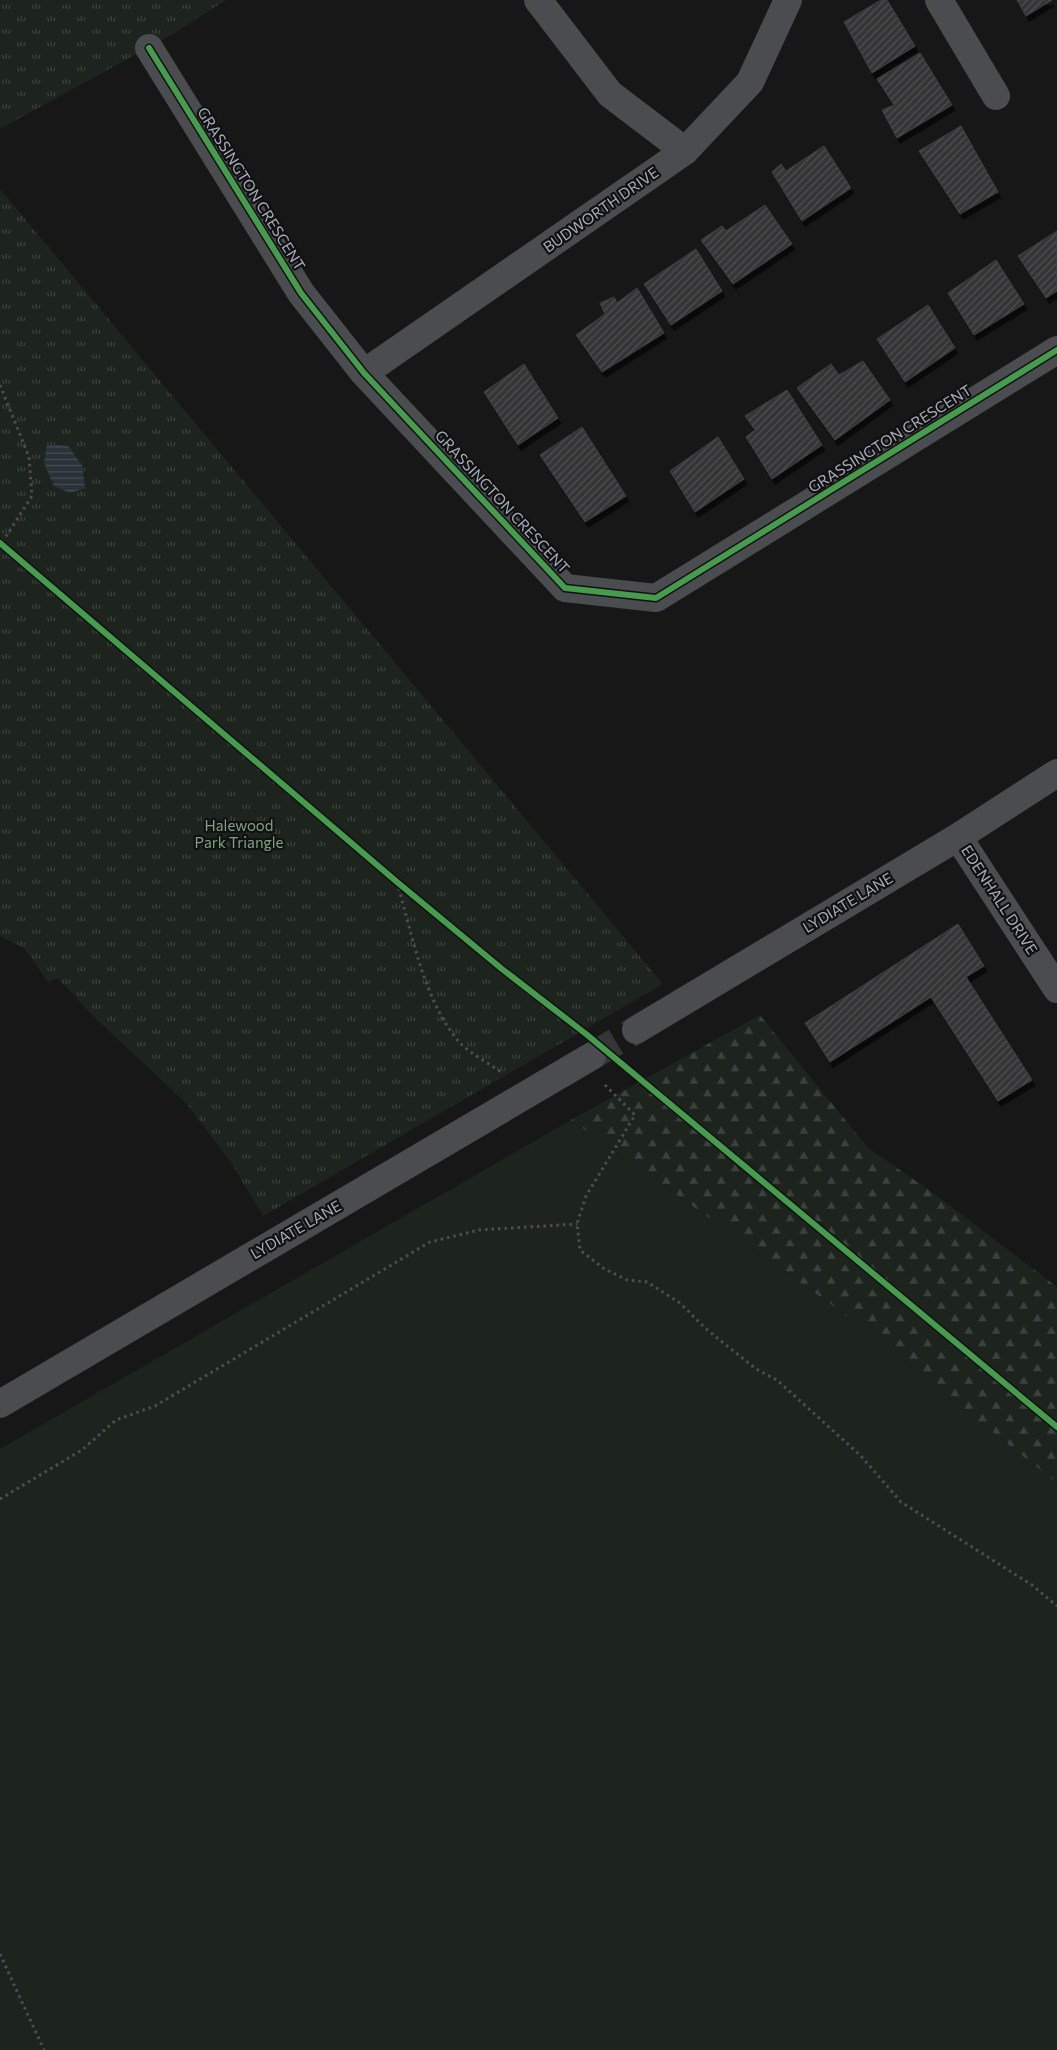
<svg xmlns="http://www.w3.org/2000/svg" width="1057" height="2050" viewBox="0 0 1057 2050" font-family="Commissioner,sans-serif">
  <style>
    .green { fill: #1d241e }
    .forest { fill: url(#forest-firs) }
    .park { fill: url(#park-tufts) }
    .water { fill: url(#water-rules) }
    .building { fill: url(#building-hatch); stroke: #3f4043; filter: url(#shadow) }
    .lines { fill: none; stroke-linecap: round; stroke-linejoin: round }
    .minor-tunnel { stroke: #343537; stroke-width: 28; stroke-dasharray: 28 14; stroke-linecap: butt }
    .path { stroke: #4d4e52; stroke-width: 3; stroke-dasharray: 2.5 4; stroke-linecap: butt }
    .minor { stroke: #4b4c50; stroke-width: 28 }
    .cycleway-casing { stroke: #111113; stroke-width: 9 }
    .cycleway { stroke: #469c4c; stroke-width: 6 }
    .labels { text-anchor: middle; stroke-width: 4.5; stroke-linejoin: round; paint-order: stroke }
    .street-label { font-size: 15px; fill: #a8adb8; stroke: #111113 }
    .park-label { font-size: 15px; fill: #7fa381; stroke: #111113 }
  </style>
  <defs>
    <pattern id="forest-firs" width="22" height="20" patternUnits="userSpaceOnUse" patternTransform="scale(1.25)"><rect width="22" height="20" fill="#1d241e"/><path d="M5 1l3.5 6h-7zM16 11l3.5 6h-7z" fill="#3b413d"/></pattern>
    <pattern id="park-tufts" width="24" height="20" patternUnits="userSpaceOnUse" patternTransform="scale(1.25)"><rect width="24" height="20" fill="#1d241e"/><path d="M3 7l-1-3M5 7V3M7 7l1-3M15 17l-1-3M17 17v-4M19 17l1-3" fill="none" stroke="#3b413d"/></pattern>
    <pattern id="water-rules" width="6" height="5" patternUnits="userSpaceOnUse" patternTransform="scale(1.25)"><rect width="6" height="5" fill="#2a3239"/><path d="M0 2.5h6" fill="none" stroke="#464d54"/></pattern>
    <pattern id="building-hatch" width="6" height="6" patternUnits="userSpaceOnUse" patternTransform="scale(1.25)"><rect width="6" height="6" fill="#353536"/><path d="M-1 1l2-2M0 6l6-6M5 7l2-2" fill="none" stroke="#4f5051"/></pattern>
    <filter id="shadow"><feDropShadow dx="3" dy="5.5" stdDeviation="0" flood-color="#0009"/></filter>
  </defs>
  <rect width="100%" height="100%" fill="#171717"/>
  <path class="green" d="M571 1120 832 1305 1057 1483V2050H0V1449Z"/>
  <path class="forest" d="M760 1015 868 1148 932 1192 1057 1287V1483L832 1305 571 1120Z"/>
  <path class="park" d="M0 0H226L173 34 0 129Z
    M0 189 663 984 263 1216 230 1161 186 1103 94 1017 58 978 48 982 24 948 0 936Z"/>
  <path class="water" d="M47 444 68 446 82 465 85 488 70 493 54 486 44 463Z"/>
  <path class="building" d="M881 0H887L915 46 872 73 844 22Z
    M1017 0H1052L1026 16Z
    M920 53 952 105 897 138 882 110 894 105 877 79Z
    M961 126 998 192 960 214 919 151Z
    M824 146 851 188 802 221 772 172 781 164 786 171Z
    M765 205 792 244 733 284 701 240 722 226 726 231Z
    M1057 231V291L1046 298 1018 256Z
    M696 249 722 291 671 325 644 284Z
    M996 260 1024 304 974 335 948 293Z
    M637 288 664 333 602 372 576 335 605 314 600 303 614 297 617 303Z
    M928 305 955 348 905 382 877 339Z
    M863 361 890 400 835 440 797 388 831 364 839 375Z
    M524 364 558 418 518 445 484 392Z
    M787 390 822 445 772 479 746 437 755 430 745 416Z
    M582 427 626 496 585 522 540 455Z
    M718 437 744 479 695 512 670 471Z
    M958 924 984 966 966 977 1032 1080 998 1101 931 997 830 1062 805 1023Z"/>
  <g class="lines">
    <path class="minor-tunnel" d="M592 1056 636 1030"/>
    <path class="path" d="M0 385 29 457 32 496 1 544
      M397 882C412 934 424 1002 460 1043 471 1054 488 1063 501 1072
      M605 1085 635 1115 586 1196 577 1224 580 1250 603 1268 627 1280 647 1282 680 1303 705 1328 756 1369 777 1380 860 1455 901 1502 1032 1585 1057 1606
      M0 1499 82 1450 116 1420 155 1406 430 1242 479 1230 577 1224
      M0 1954 44 2050"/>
    <path class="minor" d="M538 0 610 94 685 151
      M939 0 996 96
      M149 48 301 293 364 373 565 588 656 598 1057 350
      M364 373 685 151 750 82 788 0
      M958 837 1057 989
      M636 1030 958 837 1057 773
      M0 1404 592 1056"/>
    <defs>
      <path id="cycleway" d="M149 48 301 293 364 373 565 588 656 598 1057 350
        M0 543 397 882 502 969 586 1034 1057 1427"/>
    </defs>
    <use href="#cycleway" class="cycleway-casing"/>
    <use href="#cycleway" class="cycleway"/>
  </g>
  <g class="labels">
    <g class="street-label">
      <text transform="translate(251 189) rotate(58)" y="5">GRASSINGTON CRESCENT</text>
      <text transform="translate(601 210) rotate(-35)" y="5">BUDWORTH DRIVE</text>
      <text transform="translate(890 439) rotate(-32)" y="5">GRASSINGTON CRESCENT</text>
      <text transform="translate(502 502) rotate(47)" y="5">GRASSINGTON CRESCENT</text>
      <text transform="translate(999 900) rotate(57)" y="5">EDENHALL DRIVE</text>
      <text transform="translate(848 903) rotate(-31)" y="5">LYDIATE LANE</text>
      <text transform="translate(296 1230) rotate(-30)" y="5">LYDIATE LANE</text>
    </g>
    <g class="park-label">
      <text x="239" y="831">Halewood<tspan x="239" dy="17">Park Triangle</tspan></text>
    </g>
  </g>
</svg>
